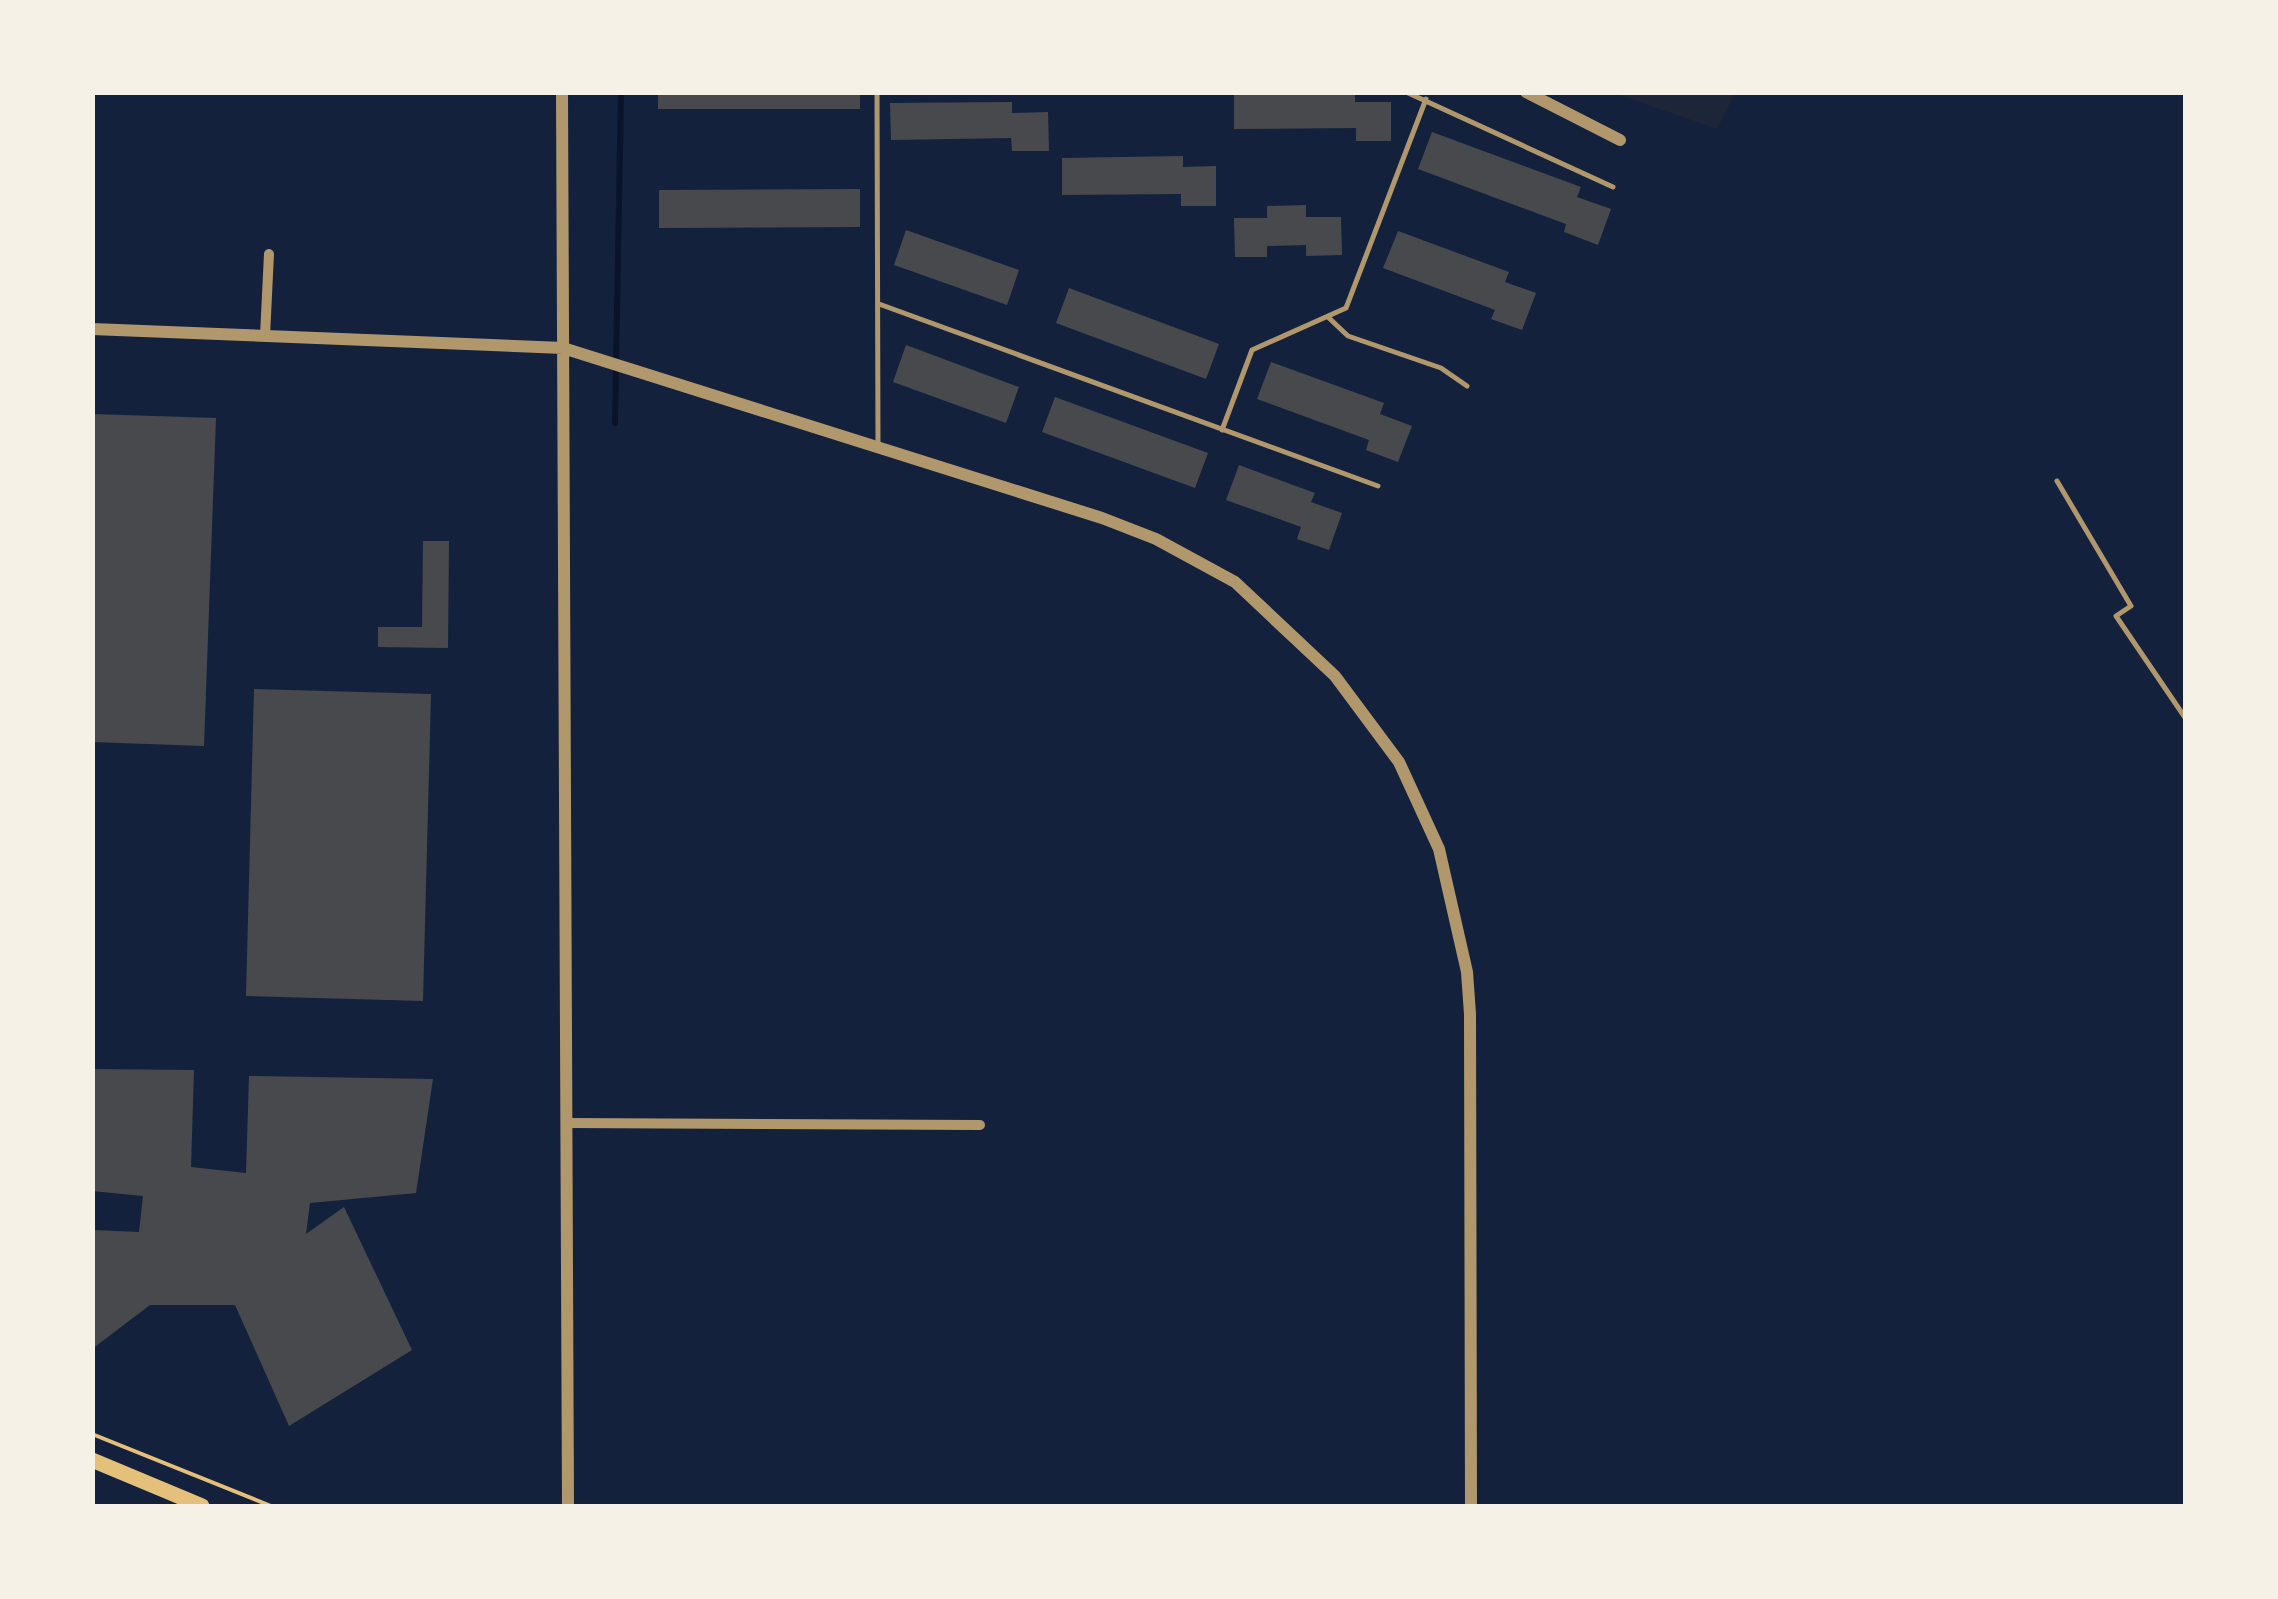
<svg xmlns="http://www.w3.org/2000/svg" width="2278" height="1599" viewBox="0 0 2278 1599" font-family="Poppins,sans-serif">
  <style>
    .green { fill: #1d2539 }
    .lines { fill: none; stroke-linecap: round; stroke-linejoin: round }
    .stream { stroke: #0b132b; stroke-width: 6 }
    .building { fill: #48494c }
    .path { stroke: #e5c07b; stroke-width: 4 }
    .service { stroke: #b1986c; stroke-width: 5 }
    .minor { stroke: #b1986c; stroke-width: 10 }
    .tertiary { stroke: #b1986c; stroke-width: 12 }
    .secondary { stroke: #e5c07b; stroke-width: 15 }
  </style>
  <rect width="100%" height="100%" fill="#14213d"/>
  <path class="green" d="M1614 93H1735L1717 129Z"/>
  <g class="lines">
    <path class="stream" d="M615 423 621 92"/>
  </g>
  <path class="building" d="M658 92H860V109H658Z
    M1234 92H1355V102H1391V141H1356V128L1234 129Z
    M1012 102V113L1048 112 1049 151H1012L1011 138 891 140 890 103Z
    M1432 132 1581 187 1577 197 1611 209 1598 245 1564 232 1566 224 1418 169Z
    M1183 156V167L1216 166V206H1181V194L1062 195V158Z
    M860 189V227L659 228V190Z
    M1306 205V217H1341L1342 255 1306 256V245L1267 246V257H1235L1234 218H1267V206Z
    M906 230 1019 270 1007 305 894 265Z
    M1398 231 1509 272 1505 282 1536 293 1522 330 1491 319 1495 310 1383 268Z
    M1069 288 1219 344 1206 379 1056 323Z
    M906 345 1019 387 1006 423 893 382Z
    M1271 362 1384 403 1380 414 1412 426 1398 462 1366 450 1369 440 1257 399Z
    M1055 397 1208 453 1195 488 1042 432Z
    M92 414 216 418 204 746 92 742Z
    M1239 465 1315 493 1311 502 1342 513 1329 550 1297 539 1301 527 1226 500Z
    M423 541H449L448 648 378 647V627H422Z
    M254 689 431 694 423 1001 246 996Z
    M92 1069 194 1070 191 1167 246 1173 249 1076 433 1079 416 1193 310 1203 306 1234 344 1207 412 1350 289 1426 235 1305H150L92 1349V1230L139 1232 143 1196 92 1191Z"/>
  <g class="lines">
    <path class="path" d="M92 1434 271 1506"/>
    <path class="service" d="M877 92 878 444
      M1406 92 1613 187
      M879 304 1378 486
      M1329 318 1348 336 1441 368 1467 386
      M1222 430 1252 350 1346 308 1426 99
      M2057 481 2131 606 2116 616 2186 719"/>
    <path class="minor" d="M265 336 269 254
      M566 1123 980 1125"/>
    <path class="tertiary" d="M562 92 568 1506
      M1526 92 1620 140
      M92 329 563 348 1102 518 1156 539 1235 582 1335 676 1399 762 1439 849 1467 972 1470 1014 1471 1506"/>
    <path class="secondary" d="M92 1460 202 1506"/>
  </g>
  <rect width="2278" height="1599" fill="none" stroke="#f6f1e7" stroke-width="190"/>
</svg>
